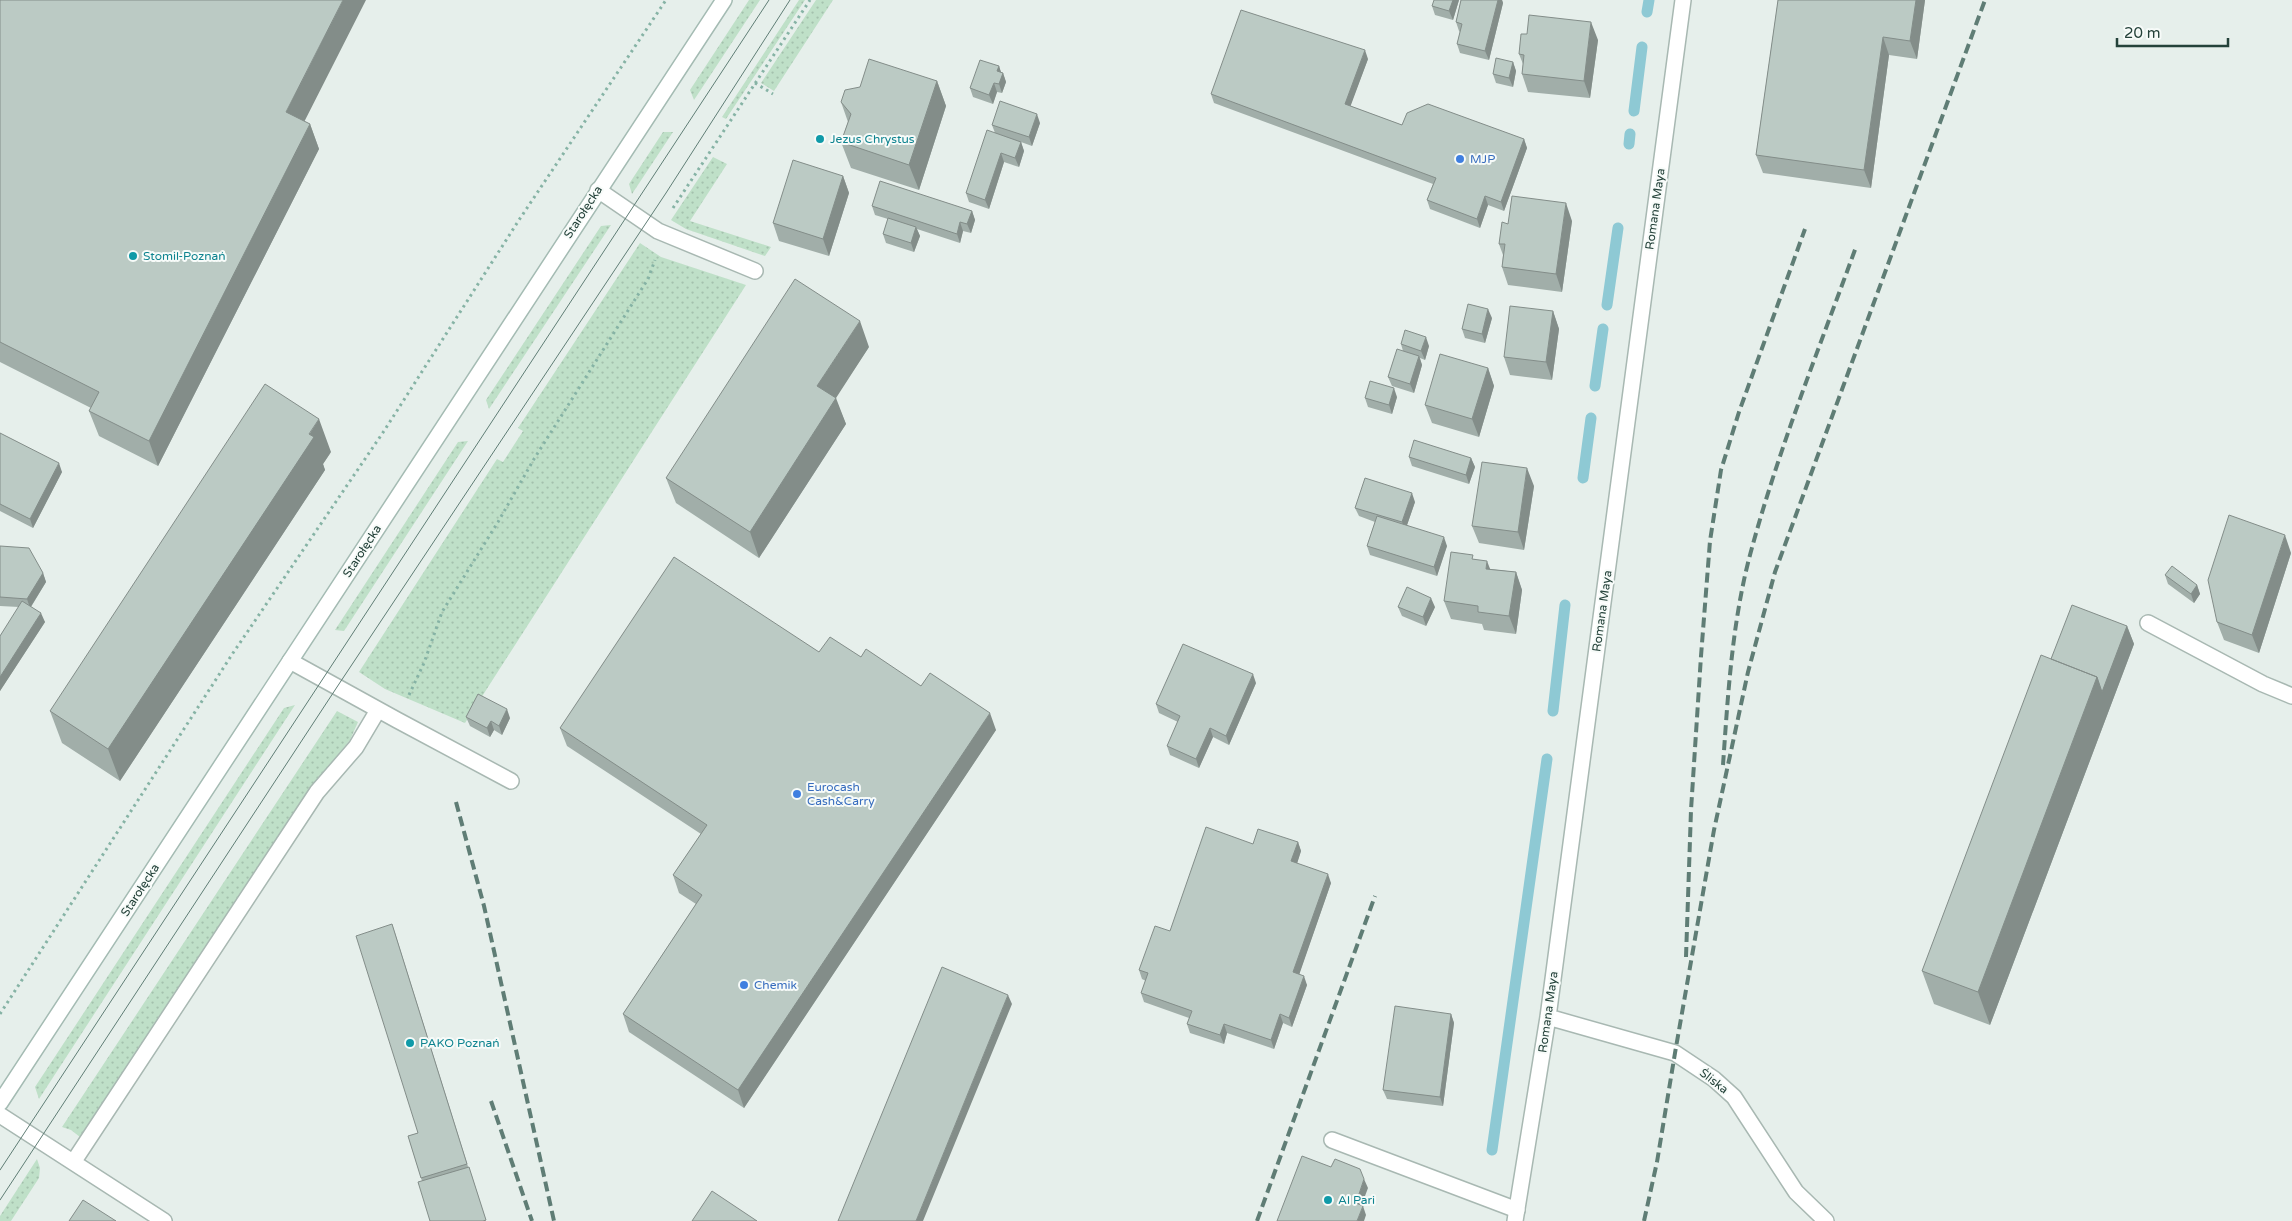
<svg xmlns="http://www.w3.org/2000/svg" width="2292" height="1221" viewBox="0 0 2292 1221" font-family="'Varela Round',sans-serif">
  <style>
    .grass { fill: url(#grass-dots) }
    .lines { fill: none; stroke-linecap: round; stroke-linejoin: round }
    .stream { stroke: #8ec9d4; stroke-width: 11 }
    .lane-casing { stroke: #a8b8b2; stroke-width: 18 }
    .street-casing { stroke: #a8b8b2; stroke-width: 18 }
    .secondary-casing { stroke: #a4bbb3; stroke-width: 18 }
    .path { stroke: #86b3a5; stroke-width: 3; stroke-dasharray: 2.5 4; stroke-linecap: butt }
    .lane { stroke: #fff; stroke-width: 15 }
    .street { stroke: #fff; stroke-width: 15 }
    .secondary { stroke: #fff; stroke-width: 15 }
    .tram { stroke: #5f7d75; stroke-width: 1 }
    .rail { stroke: #5f7d75; stroke-width: 4; stroke-dasharray: 10 5; stroke-linecap: butt }
    .wall { fill: #a1aea9 }
    .shaded-wall { fill: #838d89 }
    .building { fill: #bbcac4; stroke: #838d89 }
    .culture-dot { fill: #0f9aa8; stroke: #f7fbf9; stroke-width: 2 }
    .shop-dot { fill: #3f7fe0; stroke: #f7fbf9; stroke-width: 2 }
    .labels { text-anchor: middle; stroke-width: 4; stroke-linejoin: round; paint-order: stroke }
    .culture-label { font-size: 12px; fill: #0d838f; stroke: #f7fbf9; text-anchor: start }
    .shop-label { font-size: 12px; fill: #366cbe; stroke: #f7fbf9; text-anchor: start }
    .street-label { font-size: 12px; fill: #24423a; stroke: #f7fbf9 }
  </style>
  <defs>
    <pattern id="grass-dots" width="8" height="8" patternUnits="userSpaceOnUse" patternTransform="scale(1.25)"><rect width="8" height="8" fill="#bfe0c8"/><path d="M2 2h.1M6 6h.1" fill="none" stroke="#a4c1ad" stroke-width="1.8" stroke-linecap="round"/></pattern>
  </defs>
  <rect width="100%" height="100%" fill="#e6efeb"/>
  <path class="grass" d="M749 0H760L694 100 690 90Z
    M799 0H805L726 119 722 117Z
    M816 0H833L774 91 761 83Z
    M663 132H673L632 194 629 184Z
    M713 157 727 164 690 221 771 247 765 256 686 229 671 220Z
    M611 225 489 409 486 400 601 226Z
    M640 243 661 257 746 285 465 723 385 689 359 672 497 459 503 462 523 431 518 428Z
    M468 441 344 631 335 630 458 442Z
    M295 705 39 1099 35 1087 284 708Z
    M337 711 358 722 350 740 308 791 80 1137 71 1130 62 1127Z
    M37 1159 40 1168 39 1178 11 1221H0V1216Z"/>
  <g class="lines">
    <path class="stream" d="M1647 12 1649 0
      M1634 111 1642 47
      M1629 144 1630 134
      M1607 305 1618 228
      M1595 386 1603 329
      M1583 478 1591 418
      M1553 711 1565 605
      M1492 1150 1547 759"/>
    <defs>
      <path id="lane" d="M598 190 658 231 755 271
        M2148 623 2263 684 2292 696
        M290 661 397 720 511 781
        M0 1115 164 1221
        M1332 1140 1517 1210
        M74 1161 317 792 356 747 378 710"/>
      <path id="street" d="M1548 1017 1675 1053 1714 1079 1734 1097 1796 1192 1826 1221
        M1515 1221 1548 1017 1683 0"/>
      <path id="secondary" d="M0 1103 724 0"/>
    </defs>
    <use href="#lane" class="lane-casing"/>
    <use href="#street" class="street-casing"/>
    <use href="#secondary" class="secondary-casing"/>
    <path class="path" d="M755 83 773 94
      M673 208 810 0
      M409 695 424 663 442 612 498 522 534 459 648 279 655 260
      M0 1014 233 653 384 431 519 220 666 0"/>
    <use href="#lane" class="lane"/>
    <use href="#street" class="street"/>
    <use href="#secondary" class="secondary"/>
    <path class="tram" d="M0 1170 769 0
      M0 1200 337 687 666 193 790 0"/>
    <path class="rail" d="M1723 765C1728 694 1732 623 1750 555 1778 450 1819 349 1856 247
      M456 802 484 906 554 1221
      M1686 957 1691 810 1701 656 1710 541 1721 470 1739 412 1805 229
      M491 1101 532 1221
      M1257 1221 1375 896
      M1644 1221 1657 1162 1675 1053 1714 830 1748 672 1775 572 1985 0"/>
  </g>
  <path class="wall" d="M0 0 304 121 310 124 319 149 158 466 99 436 89 411 91 408 0 362Z
    M1459 0 1453 20 1435 15 1432 6Z
    M1461 0H1502L1503 3 1489 60 1460 53 1457 44 1460 32 1459 31 1456 22Z
    M1778 0H1925L1917 59 1889 55 1871 188 1763 173 1756 155Z
    M1598 40 1590 98 1528 92 1522 74 1523 64 1519 54Z
    M1368 59 1350 106 1402 125 1524 139 1527 148 1504 211 1488 205 1480 228 1430 209 1427 200 1433 184 1214 103 1211 94Z
    M1513 62 1516 71 1513 87 1496 83 1493 74Z
    M999 66 1001 73H1003L1006 82 1002 93 997 92 993 104 973 97 970 88Z
    M937 81 946 106 919 190 851 168 841 142 848 122 841 102Z
    M1040 123 1032 146 1021 142 1024 151 1019 167 1004 162 989 209 969 202 966 193 995 133 992 125Z
    M843 176 849 193 829 256 779 241 773 223Z
    M872 206 972 211 975 220 971 233 963 231 960 243 917 229 920 236 914 252 886 243 883 234 888 219 875 215Z
    M1572 221 1562 292 1508 285 1502 267 1503 255 1499 244 1508 224Z
    M1553 311 1559 329 1552 380 1510 375 1504 357Z
    M1492 318 1485 343 1465 338 1462 329Z
    M1401 344 1429 346 1425 360 1420 358 1422 365 1414 393 1392 386 1388 377 1403 351Z
    M869 347 835 398 846 424 759 558 676 503 666 478Z
    M1488 368 1494 386 1479 437 1432 423 1425 405Z
    M1397 397 1392 414 1368 407 1365 398Z
    M0 433 62 472 33 528 0 511Z
    M331 452 323 464 325 470 120 781 62 743 50 711Z
    M1409 457 1471 458 1475 467 1469 484 1412 466Z
    M1534 486 1524 550 1479 543 1472 526Z
    M1415 502 1407 525 1447 546 1437 576 1370 555 1367 546 1375 522 1359 516 1355 508Z
    M0 546 43 573 46 582 31 607 45 622 0 691V636L19 607 0 606Z
    M2291 553 2259 653 2224 640 2217 622Z
    M1474 559 1490 569 1516 572 1522 590 1516 634 1484 630 1482 624 1451 619 1444 601Z
    M2165 575 2197 585 2200 594 2194 603 2168 584Z
    M1398 607H1435L1426 626 1402 616Z
    M2127 626 2134 644 1990 1025 1934 1004 1922 971 2051 659Z
    M819 652 861 657 921 686 996 730 744 1108 629 1032 623 1014 696 904 679 893 673 875 701 834 567 746 560 728Z
    M1256 683 1229 745 1213 737 1199 768 1170 755 1167 746 1178 722 1159 713 1156 704Z
    M466 717 510 718 502 735 494 730 490 737 470 726Z
    M1298 842 1301 851 1297 863 1331 883 1299 974 1307 985 1292 1027 1283 1023 1274 1049 1227 1033 1224 1044 1190 1033 1187 1024 1189 1018 1144 1002 1141 993 1146 981 1142 979 1139 970 1253 844Z
    M392 924 468 1167 472 1176 486 1221H430L422 1181 408 1136 418 1133Z
    M1451 1014 1454 1023 1443 1106 1387 1099 1383 1090Z"/>
  <path class="shaded-wall" d="M343 0H366L296 138 286 112Z
    M1453 0H1459L1453 20 1449 11Z
    M1498 0H1502L1503 3 1489 60 1485 51Z
    M1916 0H1925L1917 59 1910 41Z
    M1591 22 1598 40 1590 98 1584 81Z
    M1883 37 1889 55 1871 188 1864 170Z
    M1365 50 1368 59 1348 113 1345 104Z
    M1513 62 1516 71 1513 87 1509 78Z
    M999 66 1002 75 1003 73 1006 82 1002 93 999 84 997 71Z
    M937 81 946 106 919 190 909 165Z
    M994 83 997 92 993 104 989 95Z
    M1037 114 1040 123 1032 146 1029 137Z
    M310 124 319 149 158 466 149 441Z
    M1524 139 1527 148 1504 211 1501 202Z
    M1021 142 1024 151 1019 167 1015 158Z
    M1001 153 1004 162 989 209 985 200Z
    M843 176 849 193 829 256 823 239Z
    M1485 196 1488 205 1480 228 1477 219Z
    M1566 203 1572 221 1562 292 1556 274Z
    M972 211 975 220 971 233 967 224Z
    M960 222 963 231 960 243 957 234Z
    M916 227 920 236 914 252 911 243Z
    M1488 309 1492 318 1485 343 1482 334Z
    M1553 311 1559 329 1552 380 1546 362Z
    M860 321 869 347 827 412 817 386Z
    M1426 337 1429 346 1425 360 1421 351Z
    M1419 356 1422 365 1414 393 1410 384Z
    M1488 368 1494 386 1479 437 1472 419Z
    M1394 388 1397 397 1392 414 1389 405Z
    M836 398 846 424 759 558 750 532Z
    M319 419 331 452 323 464 325 470 120 781 108 749Z
    M1471 458 1475 467 1469 484 1466 475Z
    M59 463 62 472 33 528 30 519Z
    M1527 468 1534 486 1524 550 1518 532Z
    M1412 493 1415 502 1405 531 1402 522Z
    M2285 535 2291 553 2259 653 2252 635Z
    M1444 537 1447 546 1437 576 1434 567Z
    M1487 561 1494 579 1486 569Z
    M1516 572 1522 590 1516 634 1509 616Z
    M43 573 46 582 30 608 27 599Z
    M2197 585 2200 594 2194 603 2191 594Z
    M1431 598 1435 607 1426 626 1423 617Z
    M41 613 45 622 0 691V677Z
    M2127 626 2134 644 1990 1025 1978 992 2097 677Z
    M1253 674 1256 683 1229 745 1226 736Z
    M507 709 510 718 502 735 499 726Z
    M990 713 996 730 744 1108 738 1090Z
    M491 721 494 730 490 737 487 728Z
    M1210 728 1213 737 1199 768 1196 759Z
    M1298 842 1301 851 1295 870 1291 861Z
    M1328 874 1331 883 1297 981 1293 972Z
    M392 924 395 933 470 1173 467 1164Z
    M1304 976 1307 985 1292 1027 1289 1018Z
    M1008 995 1012 1004 923 1221H916Z
    M1280 1014 1283 1023 1274 1049 1271 1040Z
    M1451 1014 1454 1023 1443 1106 1440 1097Z
    M1224 1024 1227 1033 1224 1044 1220 1035Z
    M1364 1179 1368 1188 1359 1212 1356 1203Z
    M1363 1206 1366 1215 1364 1221H1357Z"/>
  <path class="building" d="M0 0H343L286 112 310 124 149 441 89 411 99 392 0 342Z
    M1434 0H1453L1449 11 1432 6Z
    M1461 0H1498L1485 51 1457 44 1462 24 1456 22Z
    M1778 0H1916L1910 41 1883 37 1864 170 1756 155Z
    M1241 10 1365 50 1345 104 1402 125 1407 113 1428 104 1524 139 1501 202 1485 196 1477 219 1427 200 1436 178 1211 94Z
    M1529 15 1591 22 1584 81 1522 74 1524 55 1519 54 1521 34H1527Z
    M1496 58 1513 62 1509 78 1493 74Z
    M869 59 937 81 909 165 841 142 851 114 841 102 845 90 860 87Z
    M980 60 999 66 997 71 1003 73 999 84 994 83 989 95 970 88Z
    M1000 101 1037 114 1029 137 992 125Z
    M987 130 1021 142 1015 158 1001 153 985 200 966 193Z
    M793 160 843 176 823 239 773 223Z
    M880 181 972 211 967 224 960 222 957 234 872 206Z
    M1512 196 1566 203 1556 274 1502 267 1505 244H1499L1502 222 1508 224Z
    M888 218 916 227 911 243 883 234Z
    M795 279 860 321 817 386 836 398 750 532 666 478Z
    M1468 304 1488 309 1482 334 1462 329Z
    M1510 306 1553 311 1546 362 1504 357Z
    M1405 330 1426 337 1421 351 1401 344Z
    M1397 349 1419 356 1410 384 1388 377Z
    M1440 354 1488 368 1472 419 1425 405Z
    M1370 381 1394 388 1389 405 1365 398Z
    M265 384 319 419 309 434 314 437 108 749 50 711Z
    M0 433 59 463 30 519 0 504Z
    M1414 440 1471 458 1466 475 1409 457Z
    M1482 462 1527 468 1518 532 1472 526Z
    M1365 478 1412 493 1402 522 1355 508Z
    M2229 515 2285 535 2252 635 2217 622 2208 580Z
    M1377 516 1444 537 1434 567 1367 546Z
    M0 546 29 548 43 573 27 599 0 597Z
    M1451 552 1473 555 1472 559 1487 561 1486 569 1516 572 1509 616 1478 612V606L1444 601Z
    M674 557 819 652 830 637 861 657 866 649 921 686 930 673 990 713 738 1090 623 1014 702 895 673 875 707 825 560 728Z
    M2172 566 2197 585 2191 594 2165 575Z
    M1407 587 1431 598 1423 617 1398 607Z
    M22 601 41 613 0 677V636Z
    M2072 605 2127 626 2102 692 2097 677 2051 659Z
    M1183 644 1253 674 1226 736 1210 728 1196 759 1167 746 1180 716 1156 704Z
    M2041 655 2097 677 1978 992 1922 971Z
    M478 694 507 709 499 726 491 721 487 728 466 717Z
    M1206 827 1253 844 1258 829 1298 842 1291 861 1328 874 1293 972 1304 976 1289 1018 1280 1014 1271 1040 1224 1024 1220 1035 1187 1024 1192 1011 1141 993 1148 973 1139 970 1155 926 1170 931Z
    M392 924 467 1164 421 1178 408 1136 418 1133 356 936Z
    M942 967 1008 995 916 1221H838Z
    M1395 1006 1451 1014 1440 1097 1383 1090Z
    M1302 1156 1331 1167 1335 1159 1360 1169 1364 1179 1356 1203 1363 1206 1357 1221H1277Z
    M469 1167 486 1220 483 1221H430L418 1182Z
    M712 1191 757 1221H692Z
    M83 1200 116 1221H69Z"/>
  <g class="culture-dot">
    <circle cx="820" cy="139" r="5"/>
    <circle cx="133" cy="256" r="5"/>
    <circle cx="410" cy="1043" r="5"/>
    <circle cx="1328" cy="1200" r="5"/>
  </g>
  <g class="shop-dot">
    <circle cx="1460" cy="159" r="5"/>
    <circle cx="797" cy="794" r="5"/>
    <circle cx="744" cy="985" r="5"/>
  </g>
  <g class="labels">
    <g class="culture-label">
      <text x="830" y="143">Jezus Chrystus</text>
      <text x="143" y="260">Stomil-Poznań</text>
      <text x="420" y="1047">PAKO Poznań</text>
      <text x="1338" y="1204">Al Pari</text>
    </g>
    <g class="shop-label">
      <text x="1470" y="163">MJP</text>
      <text x="807" y="791">Eurocash<tspan x="807" dy="14">Cash&amp;Carry</tspan></text>
      <text x="754" y="989">Chemik</text>
    </g>
    <g class="street-label">
      <text transform="translate(1655 209) rotate(-82)" y="4">Romana Maya</text>
      <text transform="translate(583 212) rotate(-57)" y="4">Starołęcka</text>
      <text transform="translate(362 551) rotate(-57)" y="4">Starołęcka</text>
      <text transform="translate(1602 611) rotate(-82)" y="4">Romana Maya</text>
      <text transform="translate(140 890) rotate(-57)" y="4">Starołęcka</text>
      <text transform="translate(1548 1012) rotate(-82)" y="4">Romana Maya</text>
      <text transform="translate(1714 1081) rotate(38)" y="4">Śliska</text>
    </g>
  </g>
  <path d="M2117 38v8h111v-8" fill="none" stroke="#24423a" stroke-width="2.5"/>
  <text x="2124" y="38" font-size="15" fill="#24423a" stroke="#f7fbf9" stroke-width="4" paint-order="stroke">20 m</text>
</svg>
